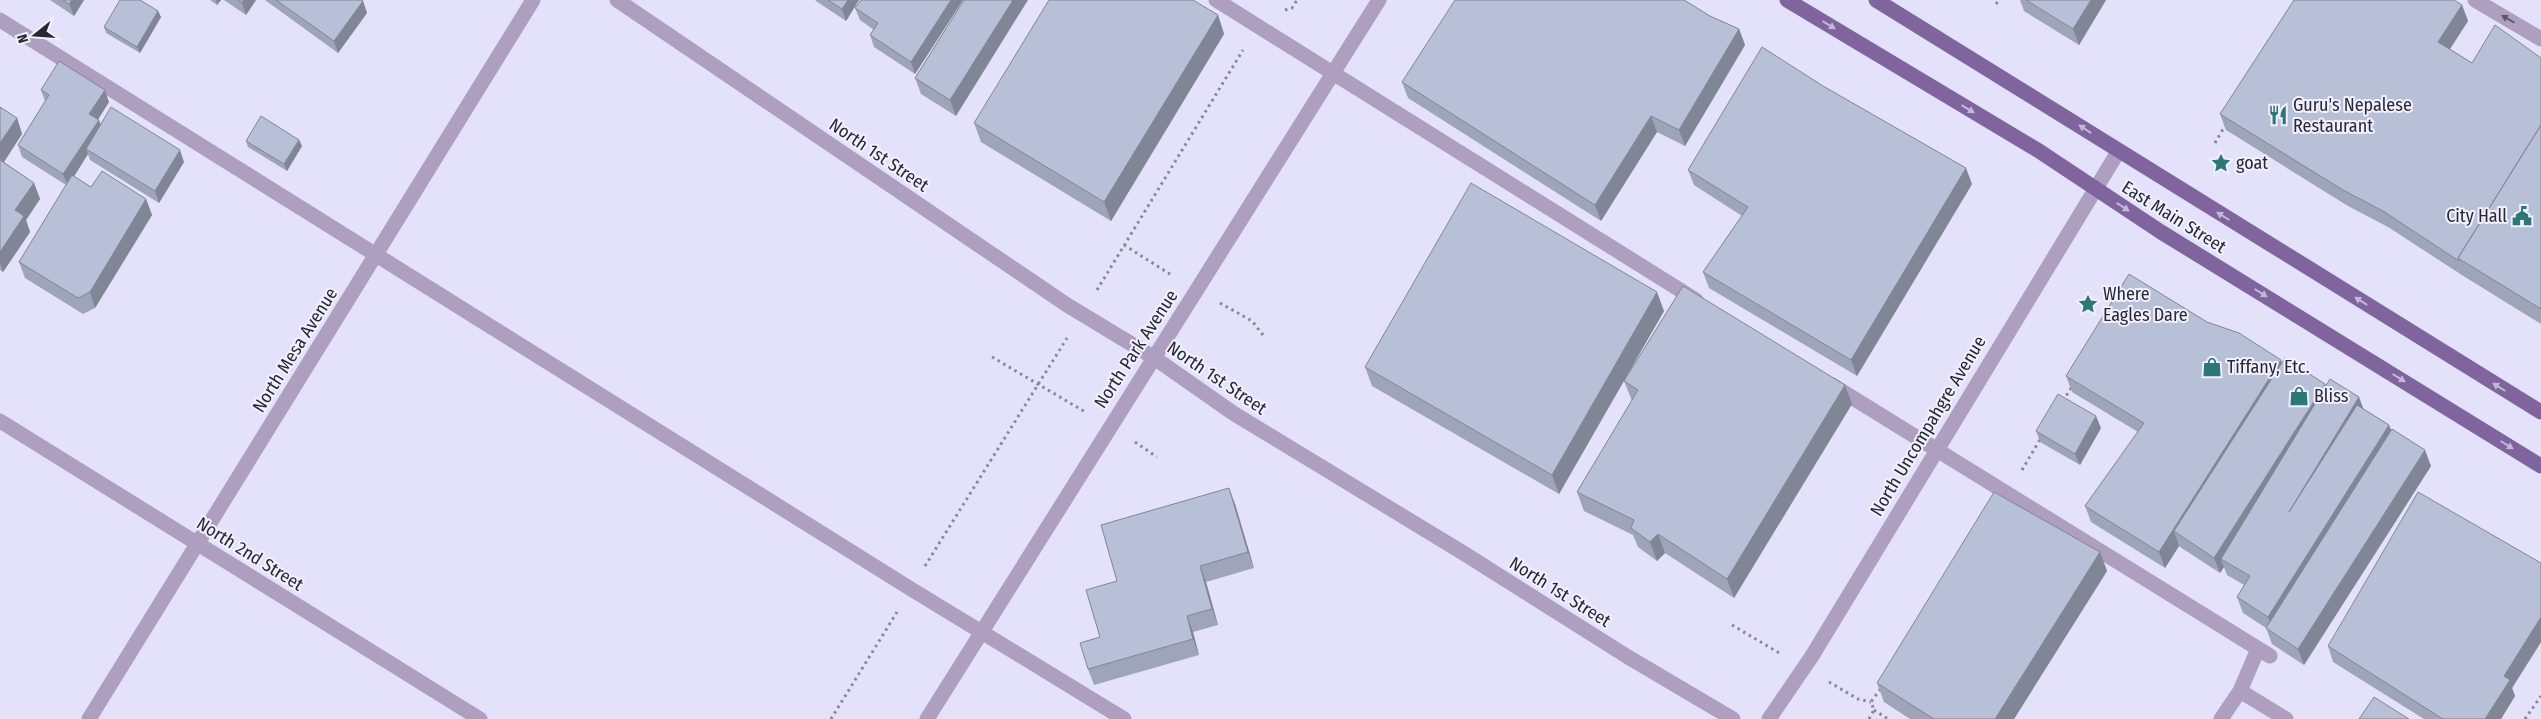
<svg xmlns="http://www.w3.org/2000/svg" width="2541" height="719" viewBox="0 0 2541 719" font-family="'Fira Sans Condensed',sans-serif">
  <style>
    .lines { fill: none; stroke-linecap: round; stroke-linejoin: round }
    .path { stroke: #888798; stroke-width: 3; stroke-dasharray: 2.5 4; stroke-linecap: butt }
    .service { stroke: #ae9fc0; stroke-width: 15 }
    .minor { stroke: #ae9fc0; stroke-width: 15 }
    .tertiary { stroke: #ae9fc0; stroke-width: 15 }
    .primary { stroke: #80649e; stroke-width: 15 }
    .wall { fill: #9ea5b9 }
    .shaded-wall { fill: #818696 }
    .building { fill: #b8c0d7; stroke: #818696 }
    .oneway { fill: #5e586a }
    .oneway2 { fill: #c4b8d8 }
    .labels { text-anchor: middle; stroke-width: 4; stroke-linejoin: round; paint-order: stroke }
    .poi-label { font-size: 18px; fill: #292831; stroke: #f1f0ff; text-anchor: start }
    .street-label { font-size: 18px; fill: #292831; stroke: #f1f0ff }
  </style>
  <rect width="100%" height="100%" fill="#e3e2fa"/>
  <g class="lines">
    <path class="path" d="M1996 4 1999 0
      M1285 10 1292 8 1297 0
      M2215 143 2226 124
      M1124 245 1173 276
      M1097 290 1243 50
      M1220 303 1252 321 1263 335
      M992 357 1087 413
      M2063 401 2073 385
      M1135 442 1157 457
      M2022 470 2041 438
      M925 566 1067 338
      M1732 625 1781 654
      M1829 682 1858 699 1871 702
      M1874 710 1888 719
      M831 719 897 612
      M1869 719 1874 710 1871 702 1881 688
      M2525 719 2541 696"/>
    <path class="service" d="M1216 0 1696 300
      M2475 0 2541 39
      M0 20 911 589 1124 719
      M1832 385 2270 656
      M2240 691 2286 719
      M2221 719 2240 691 2258 649"/>
    <path class="minor" d="M617 0 1067 305 1153 357 1233 413 1465 554 1628 657 1733 719
      M89 719 533 0
      M1769 719 1812 656 2118 152"/>
    <path class="tertiary" d="M0 421 480 719
      M927 719 1379 0"/>
    <path class="primary" d="M1787 0 2039 151 2161 232 2541 466
      M1876 0 2541 412"/>
  </g>
  <path class="wall" d="M50 0H84L74 16Z
    M210 0H221L217 5Z
    M224 0H256L246 15Z
    M265 0H361L363 1 367 13 338 53Z
    M815 0H859L846 21 816 1Z
    M861 0H963L915 74 874 47 870 35 874 30 860 20 855 8Z
    M964 0 956 116 921 94 915 78Z
    M2020 0H2106L2079 45 2024 11Z
    M2462 5 2468 21 2450 49 2472 63 2541 58V324L2465 277 2388 227 2348 206 2226 130 2220 114Z
    M158 11 161 17 140 53 106 33 104 27Z
    M1218 15 1224 34 1111 221 981 142 974 123Z
    M1710 16 1739 29 1745 45 1685 146 1657 132 1601 221 1408 98 1402 82Z
    M41 90 109 102 98 119 100 125 184 162 159 203 90 160 88 154 74 176 91 187 146 199 152 215 95 308 83 314 25 278 19 262 66 185 22 157 18 145 45 101Z
    M0 107 17 118 22 134 4 162 34 183 40 199 26 220 30 232 3 272 0 270Z
    M299 140 302 146 287 171 248 147 246 141Z
    M1688 170 1972 184 1857 376 1709 288 1703 272 1742 216 1694 185Z
    M1664 311 1559 494 1372 386 1365 367Z
    M2207 322 2282 363 2325 384 2326 386 2389 425 2391 430 2431 466 2304 665 2272 644 2266 628 2243 613 2237 597 2244 585 2227 575 2224 567 2220 573 2180 547 2179 546 2165 568 2091 522 2085 506 2138 432 2072 392 2066 376Z
    M1624 381 1852 404 1734 598 1665 553 1657 561 1638 547 1633 535 1584 511 1577 492 1632 401Z
    M2101 428 2080 465 2040 442 2036 431Z
    M1235 504 1254 568 1206 582 1218 625 1193 632 1199 655 1094 685 1088 669 1100 637 1117 581Z
    M2100 552 2107 571 2014 719H1910L1884 702 1877 683Z
    M2541 563V642L2512 688 2515 696 2501 719H2424L2333 662 2328 646Z"/>
  <path class="shaded-wall" d="M72 0H84L74 16 69 4Z
    M216 0H221L217 5Z
    M244 0H256L246 15 242 3Z
    M848 0H859L846 21 842 9Z
    M951 0H963L915 74 911 62Z
    M1013 0H1028L956 116 950 100Z
    M2091 0H2106L2079 45 2073 29Z
    M363 1 367 13 338 53 334 41Z
    M2462 5 2468 21 2444 58 2438 42Z
    M158 11 161 17 140 53 137 47Z
    M1218 15 1224 34 1111 221 1104 202Z
    M1739 29 1745 45 1685 146 1679 130Z
    M105 90 109 102 94 126 89 114Z
    M1651 116 1657 132 1601 221 1595 205Z
    M17 118 22 134 0 168V143Z
    M99 120 103 131 86 149 88 154 68 186 63 174Z
    M299 140 302 146 287 171 284 164Z
    M180 150 184 162 159 203 155 191Z
    M1966 168 1972 184 1857 376 1851 360Z
    M34 183 40 199 26 220 30 232 3 272 0 263V252L15 210Z
    M146 199 152 215 95 308 90 292Z
    M1657 292 1664 311 1559 494 1552 475Z
    M2281 360 2287 376 2174 531 2179 546 2165 568 2159 552Z
    M2325 384 2331 400 2221 559 2224 567 2220 573 2214 558Z
    M1845 385 1852 404 1734 598 1727 579Z
    M2359 397 2365 413 2289 512Z
    M2096 416 2101 428 2080 465 2075 454Z
    M2389 425 2395 441 2274 633 2268 617Z
    M2425 450 2431 466 2304 665 2298 649Z
    M1229 488 1235 504 1254 568 1248 552Z
    M1658 534 1665 553 1657 561 1650 542Z
    M2100 552 2107 571 2014 719H1995Z
    M1200 566 1206 582 1218 625 1212 609Z
    M1187 616 1193 632 1199 655 1193 639Z
    M2541 617V642L2512 688 2515 696 2501 719H2485L2504 676Z"/>
  <path class="building" d="M63 0H72L69 4Z
    M120 0H140L158 11 137 47 104 27Z
    M238 0H244L242 3Z
    M276 0H361L363 1 334 41Z
    M828 0H848L842 9Z
    M861 0H951L911 62 870 35 878 23 855 8Z
    M964 0H1013L950 100 915 78Z
    M1049 0H1193L1218 15 1104 202 974 123Z
    M1455 0H1684L1710 16 1739 29 1679 130 1651 116 1595 205 1402 82Z
    M2026 0H2091L2073 29Z
    M2294 0H2454L2462 5 2438 42 2472 63 2495 25 2541 58V125L2458 258 2459 261 2383 211 2343 190 2220 114Z
    M1762 47 1823 86 1966 168 1851 360 1703 272 1748 207 1688 170Z
    M59 61 105 90 89 114 99 120 63 174 18 145 49 95 41 90Z
    M0 107 17 118 0 143Z
    M111 107 180 150 155 191 86 149Z
    M261 116 299 140 284 164 246 141Z
    M2541 125V309L2458 258Z
    M0 160 34 183 15 210 24 216 0 252Z
    M102 171 146 199 90 292 78 298 19 262 72 175 91 187Z
    M1471 183 1657 292 1552 475 1365 367Z
    M2129 274 2207 322 2239 333 2281 360 2159 552 2085 506 2144 423 2066 376Z
    M1683 286 1845 385 1727 579 1658 534 1650 542 1631 528 1634 520 1577 492 1638 390 1624 381Z
    M2285 358 2325 384 2214 558 2174 531Z
    M2330 379 2359 397 2289 512 2357 405 2389 425 2268 617 2237 597 2250 576 2221 559Z
    M2058 394 2096 416 2075 454 2036 431Z
    M2392 429 2425 450 2298 649 2266 628Z
    M1229 488 1248 552 1200 566 1212 609 1187 616 1193 639 1088 669 1080 643 1100 637 1086 590 1117 581 1101 525Z
    M1994 492 2100 552 1995 719H1934L1877 683Z
    M2418 492 2541 563V617L2504 676 2510 680 2485 719H2443L2328 646Z
    M2374 697 2409 719H2359Z"/>
  <defs><path id="oneway-solid" d="M-6-.8H1V-3.2L6.5 0L1 3.2V.8H-6Z" transform="scale(1.25)"/></defs>
  <use class="oneway" href="#oneway-solid" transform="translate(2508 19) rotate(-150)"/>
  <g class="oneway2">
    <use href="#oneway-solid" transform="translate(1829 25) rotate(31)"/>
    <use href="#oneway-solid" transform="translate(1968 109) rotate(31)"/>
    <use href="#oneway-solid" transform="translate(2085 129) rotate(-146)"/>
    <use href="#oneway-solid" transform="translate(2123 207) rotate(33)"/>
    <use href="#oneway-solid" transform="translate(2223 216) rotate(-148)"/>
    <use href="#oneway-solid" transform="translate(2261 293) rotate(32)"/>
    <use href="#oneway-solid" transform="translate(2361 301) rotate(-148)"/>
    <use href="#oneway-solid" transform="translate(2399 378) rotate(32)"/>
    <use href="#oneway-solid" transform="translate(2499 387) rotate(-148)"/>
    <use href="#oneway-solid" transform="translate(2507 445) rotate(32)"/>
  </g>
  <defs>
    <symbol id="restaurant-bare" viewBox="-9 -9 18 18"><path d="M-5-6h1v4h1v-4h1v4h1v-4h1v5L-1.5 .5V6h-2V.5L-5-1ZM5-6V6H3V1.5H1.5Q1.5-4 5-6Z" fill="#2d7776" stroke="#f1f0ff" stroke-width="2.5" paint-order="stroke"/></symbol>
    <symbol id="sight-bare" viewBox="-9 -9 18 18"><path d="M0-6L1.8-2.2L6-1.7L2.9 1.2L3.7 5.4L0 3.3L-3.7 5.4L-2.9 1.2L-6-1.7L-1.8-2.2Z" fill="#2d7776" stroke="#f1f0ff" stroke-width="2.5" paint-order="stroke"/></symbol>
    <symbol id="civic-bare" viewBox="-9 -9 18 18"><path d="M-.6-6.5H3V-4.5H.6V-3L4-1V1h2V6H-6V1h2V-1L-.6-3ZM-1.2 2.5V6h2.4V2.5Z" fill="#2d7776" stroke="#f1f0ff" stroke-width="2.5" paint-order="stroke"/></symbol>
    <symbol id="shop-bare" viewBox="-9 -9 18 18"><path d="M-5-2.5h2.3a2.7 3.5 0 0 1 5.4 0H5L5.5 6h-11ZM-1.5-2.5h3a1.5 2.3 0 0 0-3 0Z" fill="#2d7776" stroke="#f1f0ff" stroke-width="2.5" paint-order="stroke"/></symbol>
  </defs>
  <g fill-rule="evenodd">
    <use href="#restaurant-bare" x="2264" y="101" width="28" height="28"/>
    <use href="#sight-bare" x="2207" y="149" width="28" height="28"/>
    <use href="#civic-bare" x="2508" y="202" width="28" height="28"/>
    <use href="#sight-bare" x="2074" y="290" width="28" height="28"/>
    <use href="#shop-bare" x="2198" y="353" width="28" height="28"/>
    <use href="#shop-bare" x="2285" y="382" width="28" height="28"/>
  </g>
  <g class="labels">
    <g class="poi-label">
      <text x="2293" y="111">Guru's Nepalese<tspan x="2293" dy="21">Restaurant</tspan></text>
      <text x="2236" y="169">goat</text>
      <text x="2507" y="222" text-anchor="end">City Hall</text>
      <text x="2103" y="300">Where<tspan x="2103" dy="21">Eagles Dare</tspan></text>
      <text x="2227" y="373">Tiffany, Etc.</text>
      <text x="2314" y="402">Bliss</text>
    </g>
    <g class="street-label">
      <text transform="translate(879 155) rotate(34)" y="6">North 1st Street</text>
      <text transform="translate(2174 217) rotate(32)" y="6">East Main Street</text>
      <text transform="translate(1136 349) rotate(-57)" y="6">North Park Avenue</text>
      <text transform="translate(295 350) rotate(-58)" y="6">North Mesa Avenue</text>
      <text transform="translate(1217 378) rotate(34)" y="6">North 1st Street</text>
      <text transform="translate(1928 426) rotate(-59)" y="6">North Uncompahgre Avenue</text>
      <text transform="translate(250 554) rotate(32)" y="6">North 2nd Street</text>
      <text transform="translate(1560 592) rotate(32)" y="6">North 1st Street</text>
    </g>
  </g>
  <g transform="translate(35 35) rotate(253)" stroke="#f1f0ff" stroke-width="4" paint-order="stroke">
  <path d="M0-4L9 19L0 12L-9 19Z" fill="#292831"/>
  <text y="-8" font-size="14" font-weight="bold" text-anchor="middle" fill="#292831">N</text>
  </g>
</svg>
